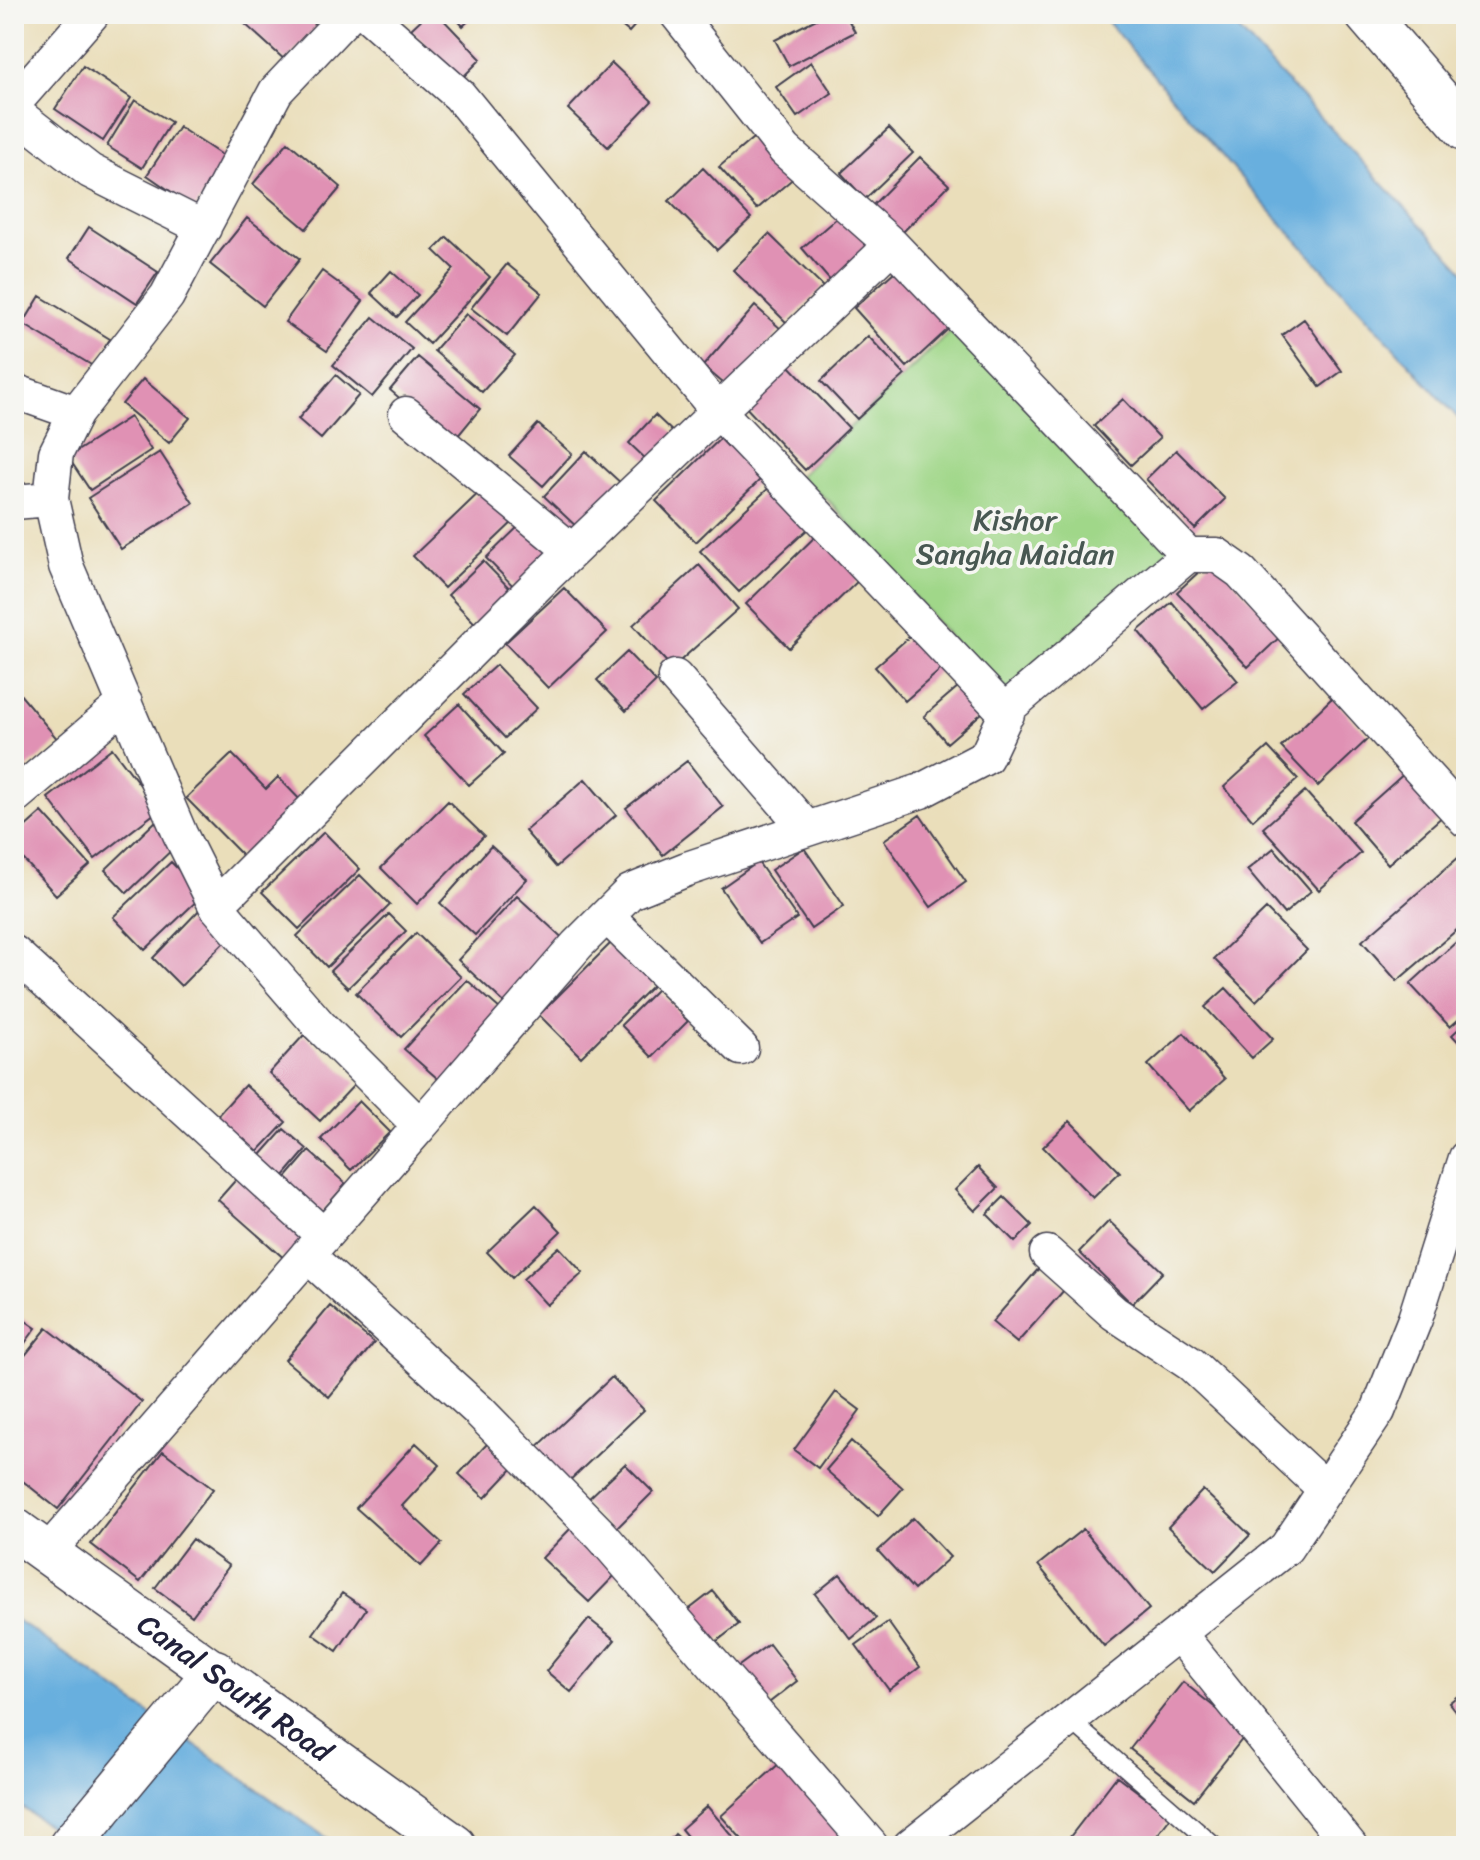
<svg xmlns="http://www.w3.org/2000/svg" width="1480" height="1860" viewBox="0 0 1480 1860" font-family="Sriracha,sans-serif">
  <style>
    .green { fill: #a0d789; stroke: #617c62; stroke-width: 2 }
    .water { fill: #67afde; stroke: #44688c; stroke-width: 2 }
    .building { fill: #e091b4 }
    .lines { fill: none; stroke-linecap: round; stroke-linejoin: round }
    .service-casing { stroke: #403e4e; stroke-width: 19 }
    .minor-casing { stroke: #403e4e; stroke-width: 37 }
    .tertiary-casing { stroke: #403e4e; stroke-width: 45 }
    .service { stroke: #fff; stroke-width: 16 }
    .minor { stroke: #fff; stroke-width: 34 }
    .tertiary { stroke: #fff; stroke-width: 42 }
    .labels { text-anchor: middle; stroke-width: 7; stroke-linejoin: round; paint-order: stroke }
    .park-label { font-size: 30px; fill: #485852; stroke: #f6f6f2 }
    .street-label { font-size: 30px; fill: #22223b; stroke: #f6f6f2 }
  </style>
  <rect width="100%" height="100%" fill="#f6f6f2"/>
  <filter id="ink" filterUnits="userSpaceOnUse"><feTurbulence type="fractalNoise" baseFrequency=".0125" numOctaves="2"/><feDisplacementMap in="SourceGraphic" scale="16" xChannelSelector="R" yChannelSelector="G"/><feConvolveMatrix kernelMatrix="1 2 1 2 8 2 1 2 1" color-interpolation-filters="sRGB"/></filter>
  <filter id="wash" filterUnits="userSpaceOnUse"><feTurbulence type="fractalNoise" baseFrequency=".006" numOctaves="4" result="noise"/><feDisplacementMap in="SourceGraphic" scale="32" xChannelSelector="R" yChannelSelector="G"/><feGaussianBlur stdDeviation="1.8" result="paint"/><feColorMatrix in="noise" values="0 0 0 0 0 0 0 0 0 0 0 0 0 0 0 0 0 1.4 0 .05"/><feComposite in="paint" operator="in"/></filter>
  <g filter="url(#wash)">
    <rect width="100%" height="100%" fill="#eadeba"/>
    <path class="green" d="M957 325 1184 551 1007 702 830 502 798 477Z"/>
    <path class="water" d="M1101 14H1224L1466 273V427L1255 194Z
      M14 1618 338 1846H78L14 1802Z"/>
    <g id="blocks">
      <path class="building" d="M234 14H303L317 26 286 61Z
        M427 14H438L481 59 460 80 411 29Z
        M452 14H476L463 26Z
        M607 14H645L629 32Z
        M826 14H845L855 32 789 66 775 40Z
        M811 62 832 93 797 117 776 87Z
        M612 63 652 101 608 147 568 109Z
        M83 66 131 98 103 141 55 109Z
        M135 100 171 122 142 168 107 146Z
        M179 127 229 160 195 208 147 175Z
        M889 128 913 153 865 199 841 173Z
        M759 133 796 176 757 209 719 167Z
        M288 142 341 187 306 229 253 184Z
        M920 157 949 185 899 236 870 208Z
        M703 168 751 218 717 250 669 201Z
        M846 210 877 245 833 284 802 248Z
        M247 218 300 259 263 306 210 264Z
        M89 227 158 272 137 303 69 258Z
        M769 234 823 287 787 323 733 270Z
        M447 237 490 277 429 344 405 322 454 269 434 250Z
        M905 262 958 320 907 367 854 308Z
        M507 264 542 293 507 336 471 308Z
        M322 271 363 301 327 351 285 322Z
        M391 271 418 295 397 317 371 293Z
        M40 296 110 339 93 366 23 324Z
        M755 306 781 329 730 389 703 366Z
        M466 314 515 355 482 392 434 351Z
        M373 317 412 349 372 397 333 365Z
        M1304 319 1342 371 1320 387 1282 335Z
        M868 336 905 375 857 419 821 381Z
        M418 357 480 409 452 443 390 390Z
        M786 362 849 428 805 470 742 403Z
        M336 375 359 395 321 439 298 419Z
        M143 379 190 418 169 443 122 404Z
        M1123 399 1160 438 1131 465 1094 426Z
        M655 415 676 435 649 462 629 443Z
        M130 417 151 450 90 490 68 457Z
        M538 424 572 454 543 486 509 456Z
        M725 434 765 475 696 542 656 501Z
        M1176 450 1225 499 1195 529 1146 479Z
        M586 451 623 485 581 531 544 496Z
        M160 452 193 503 121 549 88 498Z
        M487 485 518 517 444 588 413 556Z
        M771 486 809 528 739 592 700 551Z
        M522 523 558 560 522 595 486 558Z
        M822 530 865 574 789 648 746 604Z
        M1213 559 1283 634 1248 667 1177 592Z
        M483 561 519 598 484 633 448 595Z
        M699 565 738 609 672 668 633 625Z
        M564 588 607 632 548 688 505 643Z
        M1172 602 1238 681 1203 709 1138 631Z
        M917 630 946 665 905 701 875 667Z
        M627 652 656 682 626 711 597 680Z
        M496 665 537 708 505 738 464 694Z
        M966 680 989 707 947 743 924 716Z
        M14 687 59 741 23 771 14 761Z
        M1332 698 1370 737 1318 786 1281 747Z
        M459 704 504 754 469 785 424 736Z
        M1268 747 1298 779 1253 820 1224 787Z
        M112 748 159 810 95 859 48 798Z
        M232 754 266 789 278 777 307 807 250 863 186 798Z
        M687 761 723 807 663 855 626 808Z
        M1406 772 1444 815 1388 864 1351 821Z
        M585 779 616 815 556 867 525 831Z
        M1305 791 1361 853 1319 890 1263 828Z
        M448 801 484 836 417 904 381 868Z
        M42 812 90 865 56 895 14 849V837Z
        M920 815 966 882 931 907 884 840Z
        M158 819 180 842 127 893 105 870Z
        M324 832 360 869 299 929 262 892Z
        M491 846 527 879 475 935 440 903Z
        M804 848 844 906 811 929 771 870Z
        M1274 848 1311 891 1284 914 1247 870Z
        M1466 851V922L1397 981 1362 941Z
        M171 862 203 895 145 950 113 917Z
        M758 862 797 918 760 943 721 888Z
        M360 875 390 905 327 967 297 936Z
        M517 896 569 944 510 1008 458 960Z
        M205 904 234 932 181 986 153 958Z
        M1266 909 1307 950 1256 1001 1214 959Z
        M389 914 406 931 348 988 330 971Z
        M416 933 461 977 401 1037 356 993Z
        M1466 933V1013L1450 1027 1410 984Z
        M613 941 655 983 581 1057 539 1015Z
        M467 980 509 1017 446 1086 404 1049Z
        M1226 988 1273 1039 1252 1058 1205 1007Z
        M657 989 688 1021 652 1057 621 1025Z
        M1466 1022V1050L1452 1035Z
        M1184 1033 1225 1079 1189 1111 1148 1065Z
        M304 1035 356 1083 320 1121 269 1073Z
        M245 1085 286 1122 248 1162 208 1126Z
        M359 1101 390 1132 351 1170 321 1139Z
        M1070 1121 1120 1172 1093 1198 1043 1147Z
        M284 1129 307 1149 277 1184 253 1164Z
        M309 1151 346 1184 316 1218 279 1186Z
        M978 1167 998 1188 975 1211 955 1190Z
        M241 1174 309 1234 286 1260 218 1200Z
        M1004 1197 1032 1225 1015 1242 987 1214Z
        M536 1205 561 1231 512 1278 487 1252Z
        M1109 1221 1163 1272 1132 1304 1079 1252Z
        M559 1247 583 1273 547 1305 523 1279Z
        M1040 1267 1065 1289 1017 1343 992 1322Z
        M330 1306 374 1343 329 1397 285 1360Z
        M14 1313 36 1328 14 1358Z
        M47 1328 142 1402 58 1509 14 1474V1369Z
        M612 1377 644 1410 566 1484 534 1450Z
        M836 1392 860 1410 818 1468 794 1450Z
        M851 1441 903 1488 878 1516 826 1470Z
        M416 1443 440 1465 402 1506 442 1543 421 1566 356 1508Z
        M488 1443 514 1467 485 1498 459 1474Z
        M163 1451 213 1489 140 1582 91 1544Z
        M625 1464 653 1492 613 1532 584 1503Z
        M1203 1490 1250 1535 1215 1571 1168 1527Z
        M913 1518 950 1557 914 1590 878 1551Z
        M573 1526 620 1570 589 1602 542 1558Z
        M1083 1529 1149 1609 1104 1646 1038 1565Z
        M192 1539 229 1566 192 1616 155 1588Z
        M840 1574 876 1618 851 1639 815 1594Z
        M713 1591 739 1624 708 1648 682 1615Z
        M342 1593 366 1609 337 1651 313 1634Z
        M589 1619 615 1640 571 1692 546 1671Z
        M888 1622 920 1667 889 1690 856 1645Z
        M769 1644 797 1681 761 1709 732 1671Z
        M1183 1682 1247 1733 1194 1800 1130 1749Z
        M1466 1689V1725L1449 1703Z
        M781 1762 847 1835 834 1846H748L721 1816Z
        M1117 1776 1171 1817 1149 1846H1063Z
        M707 1806 741 1846H695L681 1829Z
        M675 1834 689 1846H665Z"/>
    </g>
  </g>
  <g filter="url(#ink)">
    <use href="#blocks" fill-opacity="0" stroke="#403e4e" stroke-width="2"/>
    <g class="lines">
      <defs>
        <path id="service" d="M1070 1720 1215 1846"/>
        <path id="minor" d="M367 14 459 95 718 411 1007 714
          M677 14 785 150 892 245 1188 555
          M14 103 92 14
          M14 112 90 171 204 228
          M14 391 76 413
          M406 414 572 551
          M14 502 51 499
          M675 677 807 829
          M14 797 125 703
          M216 906 544 578 892 245
          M607 916 741 1048
          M14 953 324 1236
          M420 1126 577 945 630 892 687 869 921 791 986 757 1010 706 1188 555H1217L1241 572 1466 820
          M1047 1253 1114 1313 1191 1364 1325 1489
          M307 1255 478 1410 602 1536 871 1846
          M47 1553 420 1126 319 1025 216 906 180 834 66 566 51 499 56 453 76 413 167 296 276 91 349 14
          M1179 1634 1350 1846
          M910 1846 1286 1548 1378 1411 1415 1319 1466 1158"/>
        <g id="tertiary">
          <path d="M1366 14 1466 130"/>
          <path id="s1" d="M14 1529 455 1846"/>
          <path d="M70 1846 215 1671"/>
        </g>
      </defs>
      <use href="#service" class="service-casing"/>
      <use href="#minor" class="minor-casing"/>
      <use href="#tertiary" class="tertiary-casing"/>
      <use href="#service" class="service"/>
      <use href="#minor" class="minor"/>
      <use href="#tertiary" class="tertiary"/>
    </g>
  </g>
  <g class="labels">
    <g class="park-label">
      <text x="1015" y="530">Kishor<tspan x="1015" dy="34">Sangha Maidan</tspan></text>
    </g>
    <g class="street-label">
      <text dy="10" stroke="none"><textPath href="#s1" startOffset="272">Canal South Road</textPath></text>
    </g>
  </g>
  <rect width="1480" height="1860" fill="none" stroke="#f6f6f2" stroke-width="48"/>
</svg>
